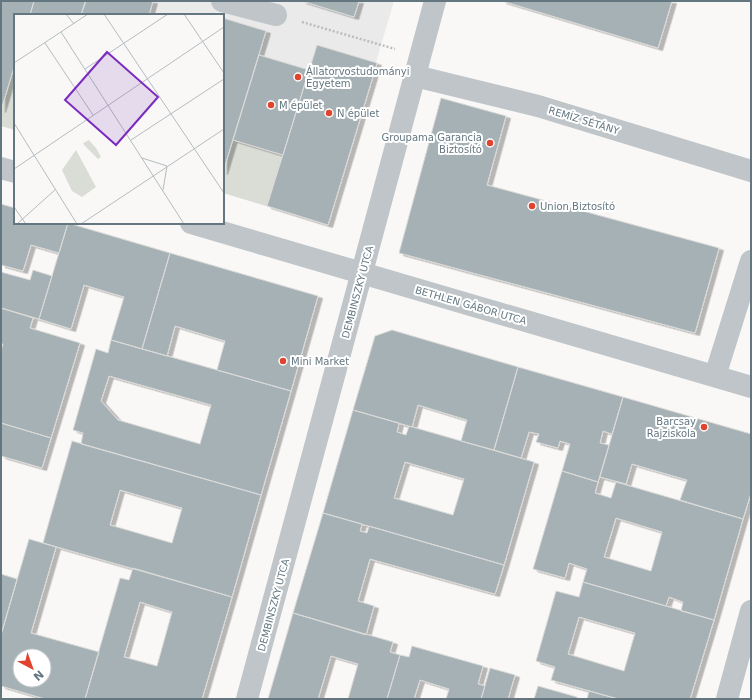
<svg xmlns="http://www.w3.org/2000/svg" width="752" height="700" viewBox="0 0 752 700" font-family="'DejaVu Sans',sans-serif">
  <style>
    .built { fill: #e9eae9 }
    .green { fill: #d9ddd5 }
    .building { fill: #a6b1b5; stroke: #dadad8; fill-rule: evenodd; filter: url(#shadow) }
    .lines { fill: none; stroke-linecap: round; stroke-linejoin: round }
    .path { stroke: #babec0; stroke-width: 2.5; stroke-dasharray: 2 2; stroke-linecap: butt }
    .minor { stroke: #bfc5c8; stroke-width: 22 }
    .poi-dot { fill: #e0442f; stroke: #fff; stroke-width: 1.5 }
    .labels { text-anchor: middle; stroke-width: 4; stroke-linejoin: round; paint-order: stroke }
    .poi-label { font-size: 10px; fill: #647781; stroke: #fff; text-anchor: start }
    .street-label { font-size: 10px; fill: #647781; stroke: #fff }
    .inset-road { fill: none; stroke: #b4bcc0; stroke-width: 1 }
    .view { fill: #7b2cbf; fill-opacity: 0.15; stroke: #7b2cbf; stroke-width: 2 }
    .inset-edge { fill: none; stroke: #647781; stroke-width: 2 }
  </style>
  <defs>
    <filter id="shadow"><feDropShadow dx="4.5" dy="2.5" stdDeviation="0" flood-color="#0004"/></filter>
  </defs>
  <rect width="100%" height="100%" fill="#f9f8f6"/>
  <path class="built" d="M1 1H394L328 225 223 193V15H15V125L1 120Z"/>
  <path class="green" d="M13 72 15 73V130L1 126V110Z
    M233 140 283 155 267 206 223 193V172Z"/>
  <path class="building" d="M1 1H34L30 15H15V64L1 110Z
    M34 1H82L85 2 81 15H30Z
    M86 1H153L149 15H81Z
    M302 1H359L354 17Z
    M502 1H672L658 48Z
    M223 18 266 31 223 172Z
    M317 45 377 63 328 225 267 206Z
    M259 55 309 70 283 155 233 140Z
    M441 98 506 116 487 185 719 248 695 333 399 253Z
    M1 204 15 208V223H68L59 253 31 245 23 271 1 265Z
    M68 223 170 253 142 349 111 340 124 297 84 285 71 329 39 319Z
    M170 253 318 296 291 391 217 370 225 341 175 326 167 356 142 349Z
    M33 270 52 276 39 319 1 308V272L30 280Z
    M1 308 33 318 30 328 80 343 51 438 1 423V351L3 344H1Z
    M392 330 518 367 494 450 461 441 467 420 418 405 412 427 353 410 375 336Z
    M111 340 291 391 261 495 81 444 83 433 73 430 96 349 108 353ZM109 376 211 405 200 444 118 420 101 401Z
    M518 367 623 397 612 434 603 431 600 443 609 445 598 482 562 471 570 444 560 441 558 448 536 442 539 434 529 432 521 458 494 450Z
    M623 397 751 434V493L743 519 680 500 687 480 632 464 626 484 600 477Z
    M353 410 399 423 397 432 406 435 409 426 534 462 504 565 323 513ZM405 462 464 479 453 515 394 498Z
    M1 423 51 438 42 468 1 456Z
    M72 441 261 495 232 597 43 543ZM120 490 182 508 172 543 110 525Z
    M562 471 598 482 595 493 611 498 616 482 743 519 714 620 681 611 683 602 669 597 666 606 583 582 587 569 569 563 565 578 533 569ZM616 518 662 532 651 571 604 557Z
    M323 513 362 524 360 531 367 533 369 526 504 565 495 594 370 559 358 601 374 606 366 635 293 613Z
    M29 539 56 547 31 633 99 652 85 699H45L1 686V635ZM20 656H44V680H20Z
    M133 568 232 597 202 699H85L120 578 129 580ZM140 602 172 612 157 666 124 657Z
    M1 574 17 579 1 635Z
    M583 582 714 620 690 699H618L551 680 555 667 536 661 556 591 579 597ZM579 617 635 633 624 671 568 654Z
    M293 613 393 642 390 652 400 655 387 699H348L358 664 331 656 318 699H268Z
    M412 646 483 666 478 684 485 686 481 699H446L449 689 420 680 414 699H387L400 655 409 657Z
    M490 668 515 675 508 699H481Z
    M538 686 577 697V699H534Z
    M589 691 618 699H587Z"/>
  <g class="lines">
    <path class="path" d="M302 22 395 49"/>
    <path class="minor" d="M222 1 276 15
      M415 76 538 106 751 171
      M1 168 15 172
      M191 223 751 387
      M715 376 751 261
      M247 699 435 1
      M727 699 751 611"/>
  </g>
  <g class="poi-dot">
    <circle cx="298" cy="77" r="4"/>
    <circle cx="271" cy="105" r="4"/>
    <circle cx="329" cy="113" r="4"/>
    <circle cx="490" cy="143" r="4"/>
    <circle cx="532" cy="206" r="4"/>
    <circle cx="283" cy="361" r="4"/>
    <circle cx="704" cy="427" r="4"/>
  </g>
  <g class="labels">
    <g class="poi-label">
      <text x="306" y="75">Állatorvostudományi<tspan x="306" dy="12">Egyetem</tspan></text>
      <text x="279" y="109">M épület</text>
      <text x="337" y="117">N épület</text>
      <text x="482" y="141" text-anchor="end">Groupama Garancia<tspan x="482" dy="12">Biztosító</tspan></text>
      <text x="540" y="210">Union Biztosító</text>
      <text x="291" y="365">Mini Market</text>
      <text x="696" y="425" text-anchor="end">Barcsay<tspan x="696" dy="12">Rajziskola</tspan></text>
    </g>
    <g class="street-label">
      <text transform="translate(584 120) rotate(17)" y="4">REMÍZ SÉTÁNY</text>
      <text transform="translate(357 292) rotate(-75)" y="4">DEMBINSZKY UTCA</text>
      <text transform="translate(471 305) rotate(16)" y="4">BETHLEN GÁBOR UTCA</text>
      <text transform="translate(273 605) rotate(-75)" y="4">DEMBINSZKY UTCA</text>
    </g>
  </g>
  <g transform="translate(14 14)">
    <rect width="210" height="210" fill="#f9f8f6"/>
    <path d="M75 126 82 134 87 143 84 145 71 132 69 129ZM62 136 82 173 68 183 58 177 48 156Z" fill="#d9ddd5"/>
    <path class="inset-road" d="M52 0 60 10M90 0 210 179M170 0 210 59M47 18 170 210M31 29 79 101M0 49 74 0M71 55 154 0M0 109 63 210M117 126 210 65M128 144 153 152 149 176M0 155 210 13M0 193 12 210M3 210 42 175M67 210 210 115"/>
    <path class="view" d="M93 38 144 83 102 131 51 86Z"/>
    <rect width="210" height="210" class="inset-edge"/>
  </g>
  <rect width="752" height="700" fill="none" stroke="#647781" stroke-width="4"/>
  <g transform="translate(32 668) rotate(139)"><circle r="19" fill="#ffffff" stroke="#c1c9cd"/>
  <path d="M0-3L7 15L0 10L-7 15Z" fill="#e0442f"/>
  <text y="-6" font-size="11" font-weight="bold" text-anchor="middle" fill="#647781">N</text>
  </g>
</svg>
